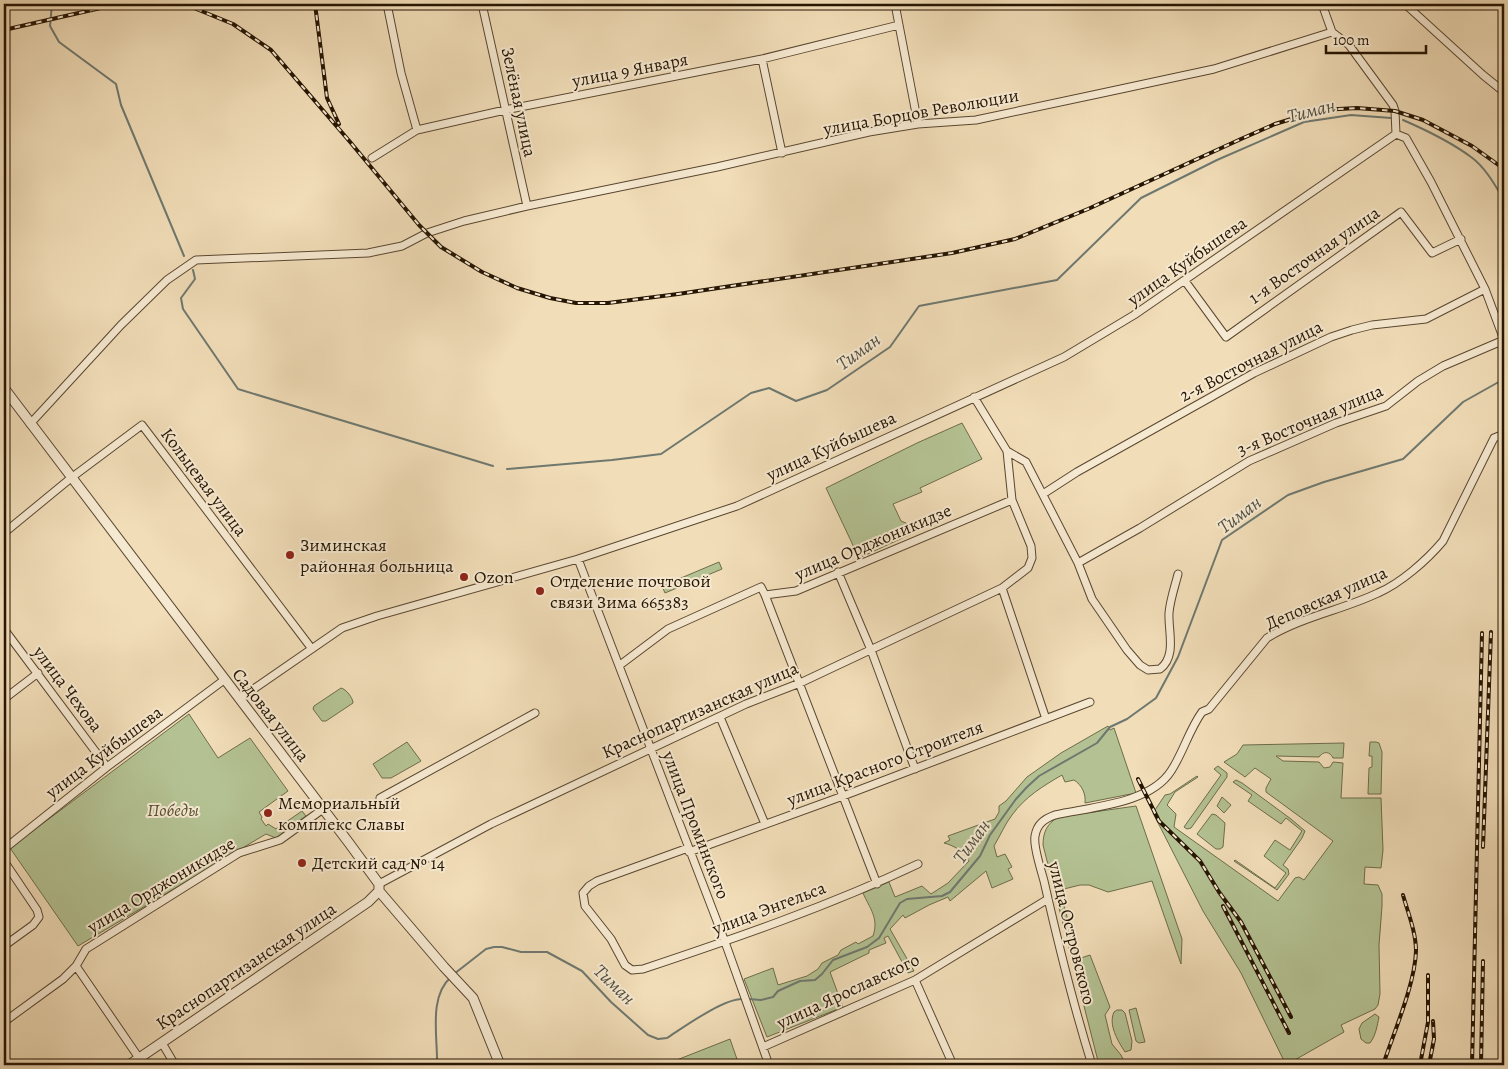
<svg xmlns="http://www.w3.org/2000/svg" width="1508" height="1069" viewBox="0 0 1508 1069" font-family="Alegreya,serif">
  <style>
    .green { fill: #b4c293; stroke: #6d6c4a }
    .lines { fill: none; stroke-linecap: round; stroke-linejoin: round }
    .stream { stroke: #6e786f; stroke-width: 2 }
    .minor-casing { stroke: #594730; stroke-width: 9 }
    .tertiary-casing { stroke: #594730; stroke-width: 11 }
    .minor { stroke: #f6e9d1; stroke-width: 7 }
    .tertiary { stroke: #f6e9d1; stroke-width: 9 }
    .rail-casing { stroke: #261502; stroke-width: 4 }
    .rail { stroke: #f6e9d1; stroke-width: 2; stroke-dasharray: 5.5; stroke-linecap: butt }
    .poi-dot { fill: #8f2418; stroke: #f6e9d1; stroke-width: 2 }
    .labels { text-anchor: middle; stroke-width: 4; stroke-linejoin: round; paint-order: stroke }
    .street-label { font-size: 18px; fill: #261502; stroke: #f6e9d1 }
    .poi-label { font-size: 18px; fill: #261502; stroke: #f6e9d1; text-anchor: start }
    .park-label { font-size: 18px; font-style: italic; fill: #585235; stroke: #f6e9d1 }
    .water-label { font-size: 19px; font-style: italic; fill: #504f42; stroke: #f6e9d1 }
  </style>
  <rect width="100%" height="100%" fill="#f1ddb8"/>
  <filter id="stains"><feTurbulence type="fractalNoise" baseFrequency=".004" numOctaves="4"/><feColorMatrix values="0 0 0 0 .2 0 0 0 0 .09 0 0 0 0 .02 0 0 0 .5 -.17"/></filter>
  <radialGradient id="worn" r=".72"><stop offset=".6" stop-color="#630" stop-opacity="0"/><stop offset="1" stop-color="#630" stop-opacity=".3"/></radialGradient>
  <path class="green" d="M962 423 982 459 920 488 922 492 893 504 901 521 908 524 911 534 859 558 826 488 917 443Z
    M719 562 722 569 665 593 662 586Z
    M341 688C346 689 353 698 353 703L326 721H322L313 709 314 706Z
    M189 714 218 758 250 738 288 791 259 812 262 817 261 819 266 826 268 824 276 829 302 811 306 816 276 838 266 834 78 946 10 848Z
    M1108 726 1110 730 1114 728 1136 793 1085 803C1086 794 1082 785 1074 780L1065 782 1062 775C1043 786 1025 797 1012 815 1005 824 1000 836 994 846L997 857 1005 854 1012 867 1008 869 1013 879 992 888 986 871 950 901 948 897 929 905 905 918 903 915 890 929 914 971 908 973 888 936 884 938 886 943 869 950V953L830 972 843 1007 767 1037 744 979 773 968 778 985 807 976 818 969 822 963 838 955 841 950 856 942 858 944 873 936C879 918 870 909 863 893L889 882 895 897 922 886 931 894 948 883 969 861C965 852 953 845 944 843L950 840 948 836 995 819 999 812V806L1006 801 1027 777 1061 753Z
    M407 742 421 761 391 778H382L373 764Z
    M1370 742H1376L1379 743 1382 752 1381 794H1368L1369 768 1372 767V756H1369Z
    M1344 743 1343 758H1333C1330 751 1323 751 1319 757L1276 756 1283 761 1319 762 1324 768 1330 767 1333 762 1343 763 1341 798H1381L1383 850 1381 868 1365 867 1364 884 1378 885 1382 894V906L1379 945 1380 994 1378 1005 1375 1009 1341 1025 1344 1032 1286 1065 1241 973 1203 911 1153 813 1165 795 1170 794 1197 776 1198 777 1175 792 1167 805 1176 814 1174 827 1278 901 1295 878 1299 877 1304 880 1333 841 1266 792V788L1271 779 1255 768 1245 777 1224 762 1237 754 1243 745Z
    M1218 766 1227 773V777L1191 828 1187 829 1184 827 1221 775 1214 769Z
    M1236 780 1242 783 1291 819 1305 831 1302 838 1283 865 1288 869 1289 874 1277 890 1234 861 1235 860 1275 888 1286 873 1264 856 1275 840 1290 850 1302 831 1286 818 1281 824 1248 801 1252 795 1233 782Z
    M1222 797 1231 805 1224 813 1217 806Z
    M1136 806 1182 939 1181 964 1152 881 1108 892 1089 885H1080L1060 890 1078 959 1090 955 1110 1007 1105 1015 1112 1044 1121 1055 1126 1065H1099L1043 845C1043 832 1047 824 1058 817Z
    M1212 814 1216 815 1225 823 1223 847 1220 849H1216L1197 834Z
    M1136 1008 1145 1042 1139 1043 1136 1041 1129 1010Z
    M1117 1010H1122L1125 1013 1132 1041 1131 1050 1125 1052C1118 1041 1108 1025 1114 1012Z
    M1375 1014 1379 1017C1377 1026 1376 1035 1370 1043H1366L1361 1039 1359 1029 1362 1023Z
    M730 1039 739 1065H664Z"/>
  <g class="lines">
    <path class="stream" d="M52 4 50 26 59 42 116 84 121 105 184 256
      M1403 120C1426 130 1451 142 1471 157 1485 167 1495 185 1504 200
      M193 270 195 279 181 298 183 309 238 389 493 466
      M507 469 612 460 661 454 751 393 769 388 796 401 827 390 890 347 919 306 1057 280 1141 198 1217 160 1304 122 1351 115 1391 118
      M454 974 486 949 494 947H502L521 952H547L582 971 611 1002 648 1035 658 1039 667 1038C684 1027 724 998 743 999
      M748 999 761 1000 773 997 778 991 800 981 815 980 822 974 833 960 867 947 879 938 900 903 907 899 942 896 950 892 980 856 990 835 1016 799 1027 787 1039 776 1097 743 1110 727 1127 719 1156 698 1178 657 1222 540 1288 495 1324 482 1403 459 1463 402 1504 379
      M437 1065C438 1038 428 997 451 977"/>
    <defs>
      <path id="minor" d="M387 4 401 73 417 130
        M482 4 527 206
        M895 4 918 124
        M1322 4 1332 32
        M1405 4 1483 75 1504 92
        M1332 32 1349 45 1393 105 1395 111 1396 134
        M762 59 782 153
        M1396 134 1406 138 1431 182 1485 289 1504 340
        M372 158 417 130 505 110 762 59 899 25
        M1185 281 1226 337 1401 212 1432 253 1461 239
        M974 397 1007 451 1026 462 1078 563 1092 599 1127 650 1140 665 1148 670 1160 669C1177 656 1168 631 1169 613 1170 600 1175 586 1178 574
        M30 424 121 325 167 280 196 260 368 253 402 246 427 233 464 221 527 206 717 167 869 132 918 124 976 120 1107 92 1214 69 1332 32
        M1043 494 1077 472 1254 373 1331 337 1352 330 1372 325 1426 319 1485 289
        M4 533 71 478 142 425 312 649
        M578 559 725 942 769 1065
        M1078 563 1140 528 1249 461 1336 423 1386 406 1418 381 1443 366 1504 340
        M838 572 871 650 915 769
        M1002 588 1046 719
        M765 595 877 884
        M4 629 107 767
        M620 665 668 629 761 587 765 595 796 591 1012 500
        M4 699 38 673
        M239 699 342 628 377 616 578 559 737 506 1064 357 1134 315 1396 134
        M720 717 765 824
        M380 798 535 713
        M688 848 597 881 589 886 583 893 585 906 611 939 625 965 632 970 643 969C736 938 829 906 918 864
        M4 849 107 767 224 680
        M689 852 843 796 1090 702
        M4 861 37 910 39 917 33 925 4 946
        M379 884 491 824 746 704 800 683 1002 588 1028 568 1032 558 1031 546 1012 500 1007 451
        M76 966 139 1058
        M915 980 953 1065
        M4 1022 63 979 76 966 86 949 239 853 280 840 323 809
        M162 1043 175 1065
        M763 1047 915 980 1048 899
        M1092 1065C1073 1004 1058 943 1044 881 1041 869 1033 847 1035 836 1037 824 1044 819 1055 815 1090 807 1150 804 1171 771 1183 753 1189 730 1202 712L1209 709 1267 638C1301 617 1342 610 1378 593 1401 583 1427 560 1443 541L1494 438 1504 434"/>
      <path id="tertiary" d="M4 388 349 843 379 884V891L444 967 473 998 500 1065
        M129 1065 368 902 379 891"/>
    </defs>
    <use href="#minor" class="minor-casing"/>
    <use href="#tertiary" class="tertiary-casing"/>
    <use href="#minor" class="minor"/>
    <use href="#tertiary" class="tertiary"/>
    <defs>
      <path id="rail" d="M164 4 194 8 233 24 271 50 351 143 419 225 441 247 482 272 517 288 550 298 576 303H608L678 294 952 253 1015 239 1088 209 1241 139 1275 124 1321 110 1357 108 1395 111 1423 120 1472 146 1504 169
        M315 4 327 98 339 124
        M4 30 105 7 134 4
        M1138 779 1159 821 1200 861 1219 892 1241 922 1291 1017
        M1483 847 1491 632
        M1223 906 1289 1033
        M1504 943V997
        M1383 1065C1394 1032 1415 984 1416 951 1416 932 1408 913 1403 895
        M1420 1065 1428 1022V975
        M1429 1065 1434 1039 1433 1021
        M1472 1065 1482 633
        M1481 1065 1483 961
        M1501 1065 1504 1004"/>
    </defs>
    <use href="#rail" class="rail-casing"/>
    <use href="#rail" class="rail"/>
  </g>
  <g class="poi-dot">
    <circle cx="290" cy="555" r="5"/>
    <circle cx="464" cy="577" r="5"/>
    <circle cx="540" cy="591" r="5"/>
    <circle cx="268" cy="813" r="5"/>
    <circle cx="302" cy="863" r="5"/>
  </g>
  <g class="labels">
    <g class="street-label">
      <text transform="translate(630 70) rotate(-11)" y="6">улица 9 Января</text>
      <text transform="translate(519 102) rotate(78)" y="6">Зелёная улица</text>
      <text transform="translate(921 112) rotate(-10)" y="6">улица Борцов Революции</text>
      <text transform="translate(1314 255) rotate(-35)" y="6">1-я Восточная улица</text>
      <text transform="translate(1187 261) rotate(-35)" y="6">улица Куйбышева</text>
      <text transform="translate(1251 361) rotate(-27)" y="6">2-я Восточная улица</text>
      <text transform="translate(1310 420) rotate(-23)" y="6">3-я Восточная улица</text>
      <text transform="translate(831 446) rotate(-25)" y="6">улица Куйбышева</text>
      <text transform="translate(204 482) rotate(53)" y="6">Кольцевая улица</text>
      <text transform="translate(873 542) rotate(-23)" y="6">улица Орджоникидзе</text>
      <text transform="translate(1326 598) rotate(-24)" y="6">Деповская улица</text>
      <text transform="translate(68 689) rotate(53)" y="6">улица Чехова</text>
      <text transform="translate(700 710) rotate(-24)" y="6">Краснопартизанская улица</text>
      <text transform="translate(271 715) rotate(52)" y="6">Садовая улица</text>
      <text transform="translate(104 752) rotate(-37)" y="6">улица Куйбышева</text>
      <text transform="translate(885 763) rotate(-21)" y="6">улица Красного Строителя</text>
      <text transform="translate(696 825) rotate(69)" y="6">улица Проминского</text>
      <text transform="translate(161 885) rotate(-31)" y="6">улица Орджоникидзе</text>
      <text transform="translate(769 908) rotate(-21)" y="6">улица Энгельса</text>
      <text transform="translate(1072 933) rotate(76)" y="6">улица Островского</text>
      <text transform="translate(246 966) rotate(-34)" y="6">Краснопартизанская улица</text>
      <text transform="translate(848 991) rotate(-25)" y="6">улица Ярославского</text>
    </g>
    <g class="poi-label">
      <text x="300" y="551">Зиминская<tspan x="300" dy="21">районная больница</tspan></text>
      <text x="474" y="583">Ozon</text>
      <text x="550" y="587">Отделение почтовой<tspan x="550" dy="21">связи Зима 665383</tspan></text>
      <text x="278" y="809">Мемориальный<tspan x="278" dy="21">комплекс Славы</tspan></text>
      <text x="312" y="869">Детский сад № 14</text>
    </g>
    <g class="park-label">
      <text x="173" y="816">Победы</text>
    </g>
    <g class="water-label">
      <text transform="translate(1311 110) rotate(-14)" y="7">Тиман</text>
      <text transform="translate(858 351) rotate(-36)" y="7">Тиман</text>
      <text transform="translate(1239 514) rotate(-37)" y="7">Тиман</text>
      <text transform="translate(971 841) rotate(-54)" y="7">Тиман</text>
      <text transform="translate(615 984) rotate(44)" y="7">Тиман</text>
    </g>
  </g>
  <rect width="1508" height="1069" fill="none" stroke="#f1ddb8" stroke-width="20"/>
  <rect x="5" y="5" width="1498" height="1059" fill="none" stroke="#261502" stroke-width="2.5"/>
  <rect x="10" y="10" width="1488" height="1049" fill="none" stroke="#261502"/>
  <path d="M1326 45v8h100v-8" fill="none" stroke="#261502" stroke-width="2.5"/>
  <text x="1333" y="45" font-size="15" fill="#261502" stroke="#f6e9d1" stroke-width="4" paint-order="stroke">100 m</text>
  <rect width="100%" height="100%" filter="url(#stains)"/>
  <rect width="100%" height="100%" fill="url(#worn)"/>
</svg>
